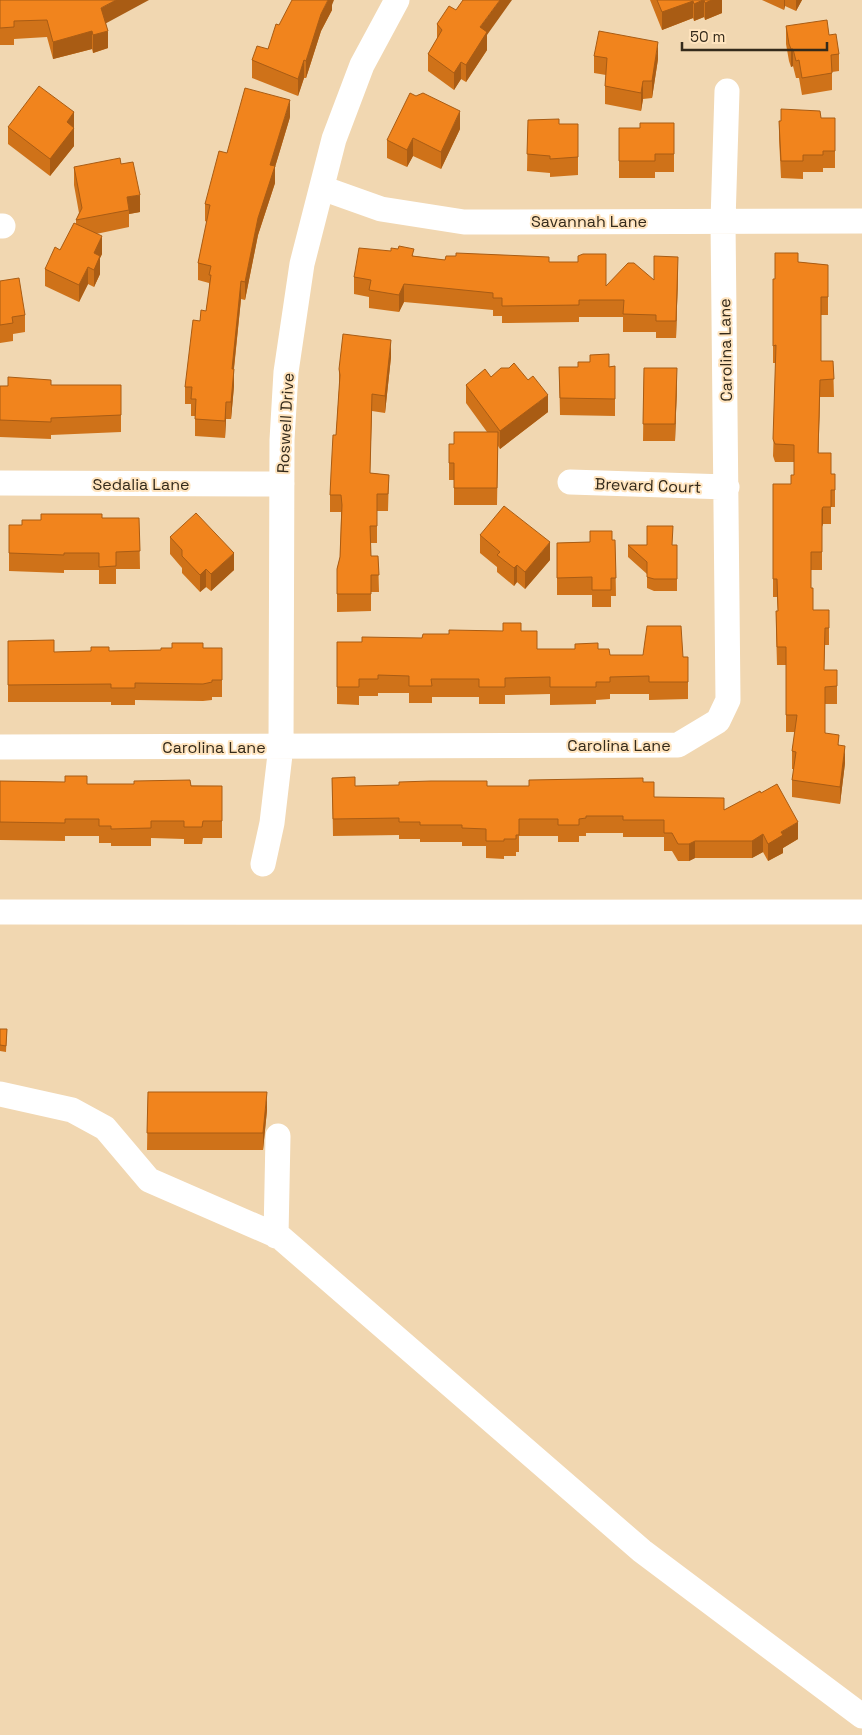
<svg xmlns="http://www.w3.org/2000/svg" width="862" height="1735" viewBox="0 0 862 1735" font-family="'Space Grotesk',sans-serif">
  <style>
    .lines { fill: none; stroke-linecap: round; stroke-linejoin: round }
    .minor { stroke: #fff; stroke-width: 25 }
    .wall { fill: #cf7219 }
    .shaded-wall { fill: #a95c14 }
    .building { fill: #f1841d; stroke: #a95c14 }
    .labels { text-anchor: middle; stroke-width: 4; stroke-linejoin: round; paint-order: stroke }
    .street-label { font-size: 16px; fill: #342a1b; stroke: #ffe4be }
  </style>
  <rect width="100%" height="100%" fill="#f1d7b1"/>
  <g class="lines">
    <path class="minor" d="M322 188 381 209 464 222 862 221
      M0 226H3
      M570 482 727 487
      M0 483 282 484
      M0 747 678 745 718 721 728 700 723 221 727 91
      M263 864 272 823 281 746 282 440 286 372 302 264 334 139 362 65 397 0
      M0 912C287 913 575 912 862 912
      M0 1094 72 1110 105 1128 149 1180 280 1237 642 1551 862 1716
      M276 1236 278 1136"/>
  </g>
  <path class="wall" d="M0 0 106 23 108 48 93 53 92 49 53 59 47 37 14 39V45H0Z
    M650 0H722V13L705 20 704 17 694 21 693 18 662 30Z
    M762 0H802L796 11 785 6 784 10Z
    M332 5V10L321 31 306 78H304L298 96 252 78V60L268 49 279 25Z
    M437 24 487 35V50L466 82 461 79 454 90 428 71V54L437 39Z
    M786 26 829 35 839 54V71L832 72V90L802 95 799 78H796L793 66 791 67 789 61 786 44Z
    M594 56 658 59 652 98 643 99 641 111 605 104V86L606 75 594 73Z
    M74 112V146L50 176 8 144V127Z
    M290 117 275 167V183L258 235 245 300 241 299 234 369V386L231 419H226L225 438 195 436V416H191V404H185V387L200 321 206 311 209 292V283L198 280V263L207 222 205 221V204L227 153Z
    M821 118H835V168H823V172H803V179L781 178 779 138V121Z
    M528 120 559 124H578V175L550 177V173L527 171Z
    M674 123V172H655V178H619V128H640Z
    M460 129 441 169 413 156 407 167 387 158V140Z
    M121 164 140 212 129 214V227L96 234 102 254 100 258V274L94 287 88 284 79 302 45 286V269L60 250 76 224V220L79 213 74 185V167Z
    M398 249 414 256 445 260 549 262 606 286 654 280 678 274 676 338H656V332H623V317H579V322L502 323V316H493V310L404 302 399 312 369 308V297L354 294V277L391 251Z
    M798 262 828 265V315H821V361H833L834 397H820L818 453 831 474H835V507H831V524H823L822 526V570H811V588L813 610H829V645H825L824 670H837V704H825V733L839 745 845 763 840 804 792 797V780L794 769H792V751L795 732H786V665H777L776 628V611H778L777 597H773V484H791L794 475V462H775L773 456 776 363H773V279H775Z
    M0 281 25 315V332L13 334V341L0 343Z
    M391 357 385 413 372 411 370 473 389 475 388 511H377V543H371V556H378L379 592H371V611L337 612V569L340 557 341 518V512H330V495L336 435 339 389V369Z
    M590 362 609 367 615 366V416L560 415 559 367H578Z
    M644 368 677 385 675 441H643Z
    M491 377 548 412 500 449 498 446 497 505H454V480H449V444H454L487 432 466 403V385Z
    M51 385H121V432L51 435V439L0 437V386Z
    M102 518H139L140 569H116V584H99V570H64V573L9 571V525H22L41 520Z
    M480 535 550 560 525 589 517 582 514 586 497 572V567L480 553Z
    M170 537 234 570 211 591 206 587 200 592 182 573V568L170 554Z
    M615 540 616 596H611V607H592V595H557V543L590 542Z
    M628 545H677V591H654L647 588V574L628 557Z
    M521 631 537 649H598L610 655 688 657V699L649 700V694H610V699L596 700V704L550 705V694L505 695V704H479V697H432V703H409V693H378V696H359V705L337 704V642H362L422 638 449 634Z
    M8 641 54 652 161 650 222 648V697H212V700L203 701 135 700V705H111V702H8Z
    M332 778 355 786H529L643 782 654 797 724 810 798 839 783 848V853L768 861 763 852 752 858H695L689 861H678L672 851H664V837H623V833H586V836H579V842H558V836H519V852H516V856H504V859L486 858V846H462V842H420V839H399V835L333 836Z
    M0 781 87 784 222 786V838H203L202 844H184V839L151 838V846H111V843H99V836H65V841L0 840Z
    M0 1029H7L6 1052 0 1051Z
    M148 1092 267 1110 263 1150H147Z"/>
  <path class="shaded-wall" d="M116 0H149L101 26V8Z
    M328 0H334L332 5V10L321 31 306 78V61L321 14Z
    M500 0H512L487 35V50L466 82V65L480 27Z
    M704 0V17L694 21V4Z
    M712 0H722V13L705 20V3Z
    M784 0H785V6L784 10Z
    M796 0H802L796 11Z
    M693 1V18L662 30V12Z
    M92 31V49L53 59V42Z
    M108 31V48L93 53V35Z
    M658 42V59L652 98V81Z
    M791 49H793V66L791 67Z
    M304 60V78L298 96V79Z
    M461 62V79L454 90V73Z
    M643 81V99L641 111V93Z
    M290 100V117L275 167V183L258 235 245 300V282L258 218 270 165Z
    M460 111V129L441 169V152Z
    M74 112V146L50 176V159L67 122Z
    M413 138V156L407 167V150Z
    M140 195V212L129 214V210L127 197Z
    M102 236V254L100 258V274L94 287V253Z
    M678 257V274L676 338V321Z
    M88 267V284L79 302V285Z
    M241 281V299L232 386V369Z
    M404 284V302L399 312V295Z
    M391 340V357L385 413V396Z
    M677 368V385L675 441V424Z
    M234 369V386L231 419V402Z
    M820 380V397L818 471V453Z
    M548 395V412L500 449V431Z
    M226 402V419L225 438V421Z
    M823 507V524L822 527V509Z
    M550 542V560L525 589V572Z
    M234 553V570L211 591V574Z
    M517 565V582L514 586V568Z
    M206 569V587L200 592V575Z
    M845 746V763L840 804V787Z
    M798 822V839L783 848V853L768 861V844L781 832Z
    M763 834V852L752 858V841Z
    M695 841V858L689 861V844Z
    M267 1092V1110L263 1150V1133Z"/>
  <path class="building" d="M0 0H116L101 8 108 31 93 35 92 31 53 42 47 20 14 21V27L0 28Z
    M292 0H328L321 14 306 61 304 60 298 79 252 60 257 46 268 49 276 24 279 25Z
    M463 0H500L480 27 487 32 466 65 461 62 454 73 428 54 442 30 437 24 449 6 456 10Z
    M657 0H703L694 4 693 1 662 12Z
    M704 0H712L705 3Z
    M827 20 829 35 836 34 839 54 831 55 832 73 802 78 799 60 796 61 793 49H791L789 44 786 26Z
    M599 31 658 42 652 81H643L641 93 605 86 607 58 594 56Z
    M39 86 74 112 67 122 74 128 50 159 8 127Z
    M245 88 290 100 270 165 275 166 258 218 245 282 241 281 232 369H234L231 402H226L225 421 195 419 196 399H191L192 387H185L193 320 200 321 201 310 206 311 211 275H209L211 266 198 263 210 205 205 204 219 151 227 153Z
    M410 93 416 96 423 93 460 111 441 152 413 138 407 150 387 140Z
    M781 109 820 111 821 118H835V151H823V155H803V161H781L779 121H781Z
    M559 119V124H578V157L550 159V156L527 154 528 120Z
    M640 123H674V154H655V161H619V128H640Z
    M120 158 121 164 133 162 140 195 127 197 129 210 76 220 82 208 74 167Z
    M74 223 102 236 94 253 100 256 94 270 88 267 79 285 45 269 55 247 60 250Z
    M399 246 414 249 412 256 445 260 446 256H456V253L549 257V262H578V256L583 254H606V286L628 263H634L654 280V256L678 257 676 321H656V315L623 314 624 300H579V305L502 306V298H493V293L404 284 399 295 369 290 371 280 354 277 359 248 391 251V248L398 249Z
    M775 253H798V262L828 265V297H821V361H833L834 379 820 380 818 453H831V474H835V490H831V507H823L822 509V552H811V588H813V610H829V628H825L824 670H837V686L825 687V733L839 735 838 745 845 746 840 787 792 780 796 752 792 751 797 715H786V647H777L776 611H778L777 579H773V484H791V475H794V445L775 444 773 439 776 345 773 346V279H775Z
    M19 278 25 315 12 317 13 323 0 325V281Z
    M343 334 391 340 385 396 372 394 370 473 389 475 388 494H377V526H370L371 556H378L379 575H371V594H337V569L340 557 342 505 341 495H330L331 473 333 435H336L340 375 339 369Z
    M609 354V367L615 366V399L560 398 559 367H578V362H590V355Z
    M514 363 528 380 533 376 548 395 500 431 466 385 485 369 491 377 501 368H509Z
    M644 368H677L675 424H643Z
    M8 377 51 380V385H121V415L51 418V422L0 420V386H8Z
    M454 432H498L497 488H454V463H449V444H454Z
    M504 506 550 542 525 572 517 565 514 568 497 555 500 552 480 535Z
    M196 513 234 553 211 574 206 569 200 575 182 556V550L170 537Z
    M41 514H102V518H139L140 551 116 552V566L99 567V553H64V555L9 553V525H22V520H41Z
    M647 526H673L672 545H677V579H654L647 577V562L628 545H647Z
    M590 531H612V540H615L616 578H611V590H592V577L557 578V543L590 542Z
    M503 623H521V631H537V649H575V644L598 643V649H609L610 655H643L647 626H681L683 657H688V682H649V676L610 677V682H596V687H550V677L505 678V687H479V679H431L432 686H409V676L378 675V679H359V687H337V642H362V637L422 638 423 634H449V630L503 631Z
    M54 640V652L91 651V647H109V651L161 650V648H172V643H203V648H222V680H212V682L203 684 135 683V688H111V684L8 685V641Z
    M65 776H87V784H134V781L190 780 191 786H222V821H203L202 827H184V821H151V828L111 829V826H99V819H65V823L0 822V781L65 782Z
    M355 777V786L399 785V782L431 781H487V786H529V780L643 778V782H654V797L724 798V810L760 791 761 793 777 784 798 822 781 832 783 835 768 844 763 834 752 841H695L689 844H678L672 833H664V820H623V816H586V818L579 819V825H558V819H519V835H516V839H504V841H486V829L462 828V825H420V822H399V818L333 819 332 778Z
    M0 1029H7L6 1046 0 1045Z
    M148 1092H267L263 1133H147Z"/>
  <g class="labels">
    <g class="street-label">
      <text x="589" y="227">Savannah Lane</text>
      <text transform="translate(725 350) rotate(-91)" y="6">Carolina Lane</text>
      <text transform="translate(285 423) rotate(-87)" y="6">Roswell Drive</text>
      <text x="141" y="490">Sedalia Lane</text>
      <text transform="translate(648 485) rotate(2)" y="6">Brevard Court</text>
      <text x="619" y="751">Carolina Lane</text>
      <text x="214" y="753">Carolina Lane</text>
    </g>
  </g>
  <path d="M682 42v8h145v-8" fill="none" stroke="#342a1b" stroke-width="2.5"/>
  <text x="690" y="42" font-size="15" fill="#342a1b" stroke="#ffe4be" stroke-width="4" paint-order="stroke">50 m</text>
</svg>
